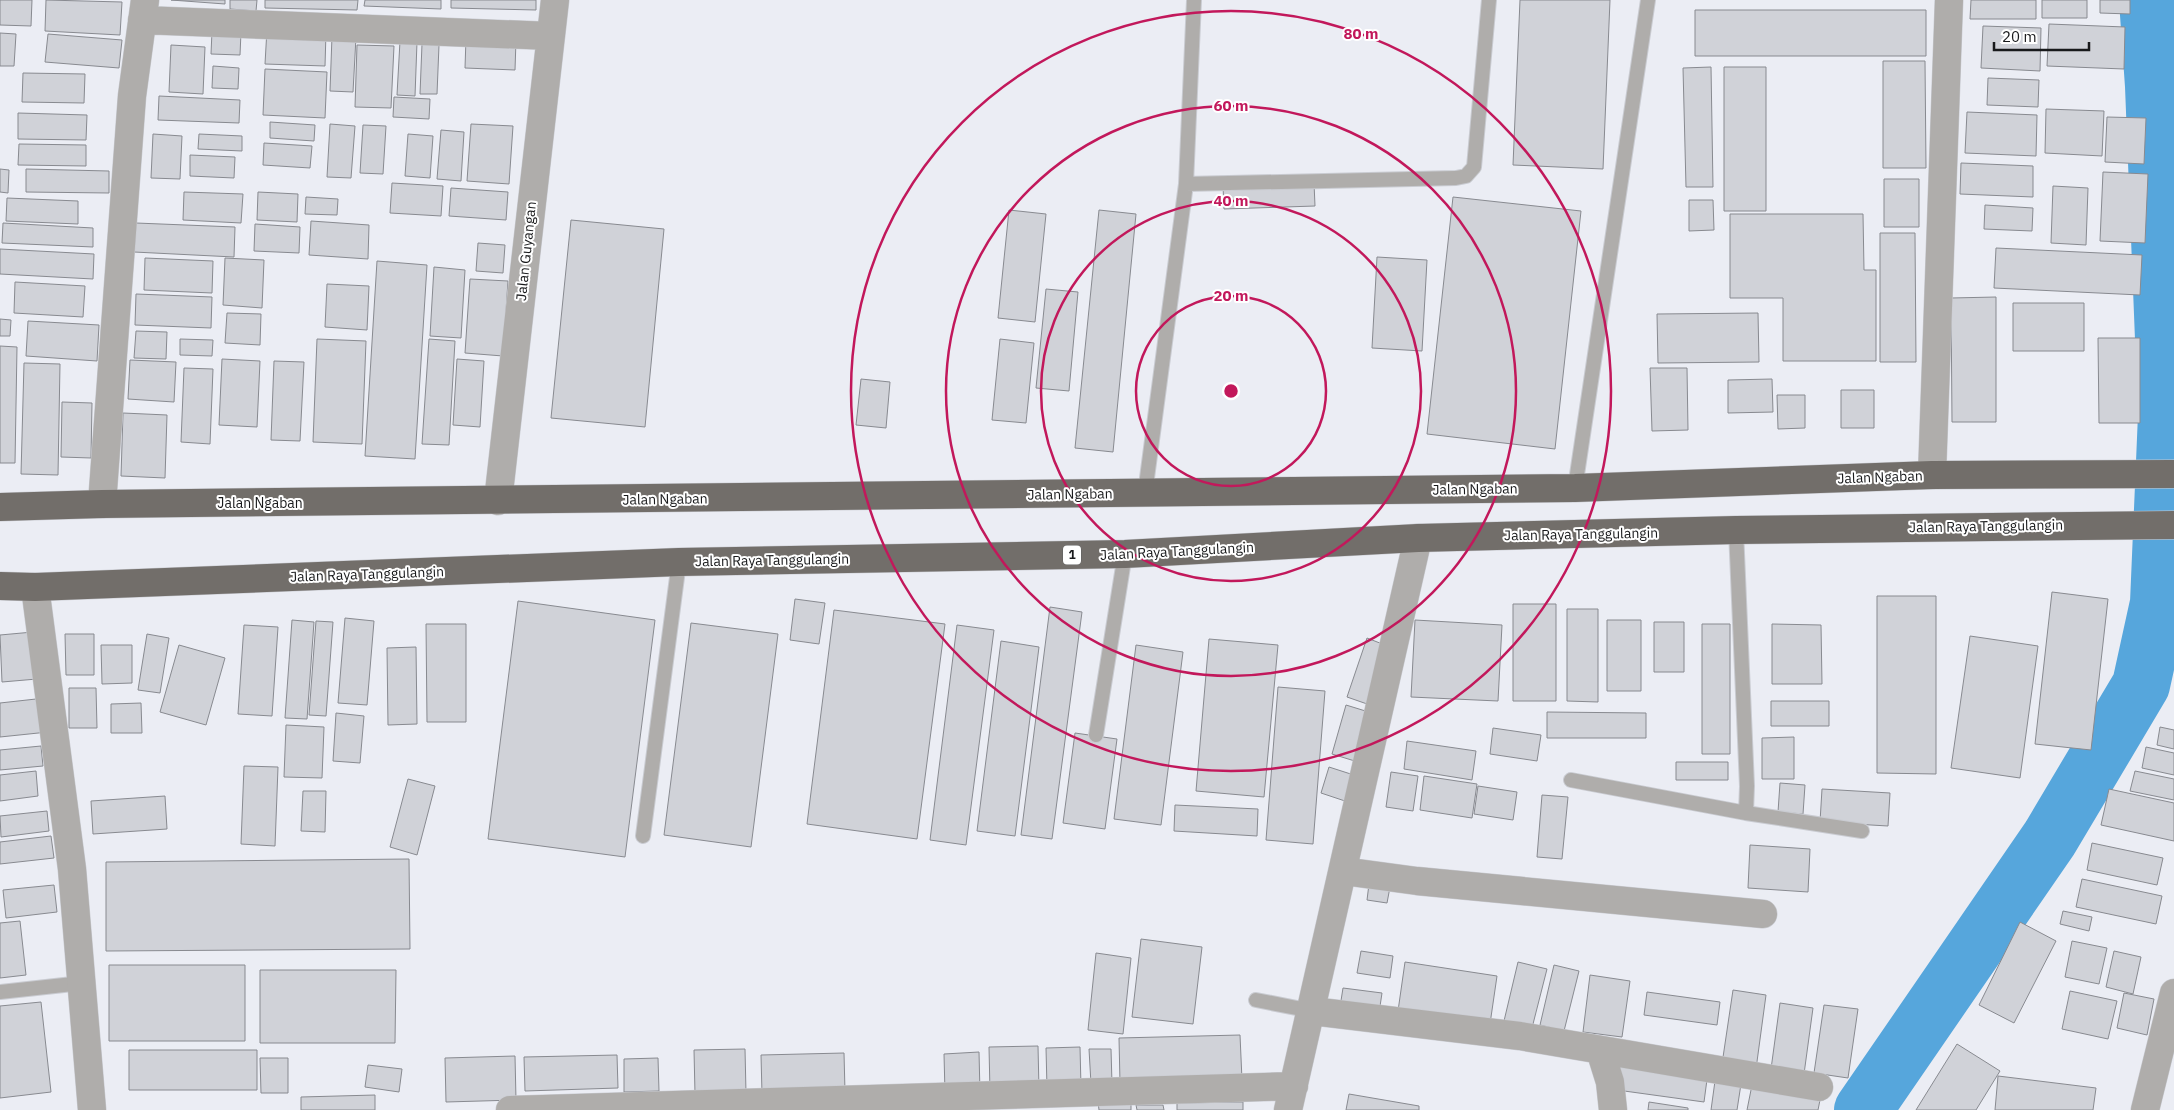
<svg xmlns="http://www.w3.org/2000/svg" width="2174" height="1110" viewBox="0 0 2174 1110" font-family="'IBM Plex Sans',sans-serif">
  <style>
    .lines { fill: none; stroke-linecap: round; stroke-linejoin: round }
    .river { stroke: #56a6dc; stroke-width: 58 }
    .building { fill: #d0d2d8; stroke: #888a90 }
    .service-casing { stroke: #c9cbd1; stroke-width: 16 }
    .minor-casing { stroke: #c9cbd1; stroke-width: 29 }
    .trunk-casing { stroke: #c9cbd1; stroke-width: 29 }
    .service { stroke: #afadab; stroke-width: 14 }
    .minor { stroke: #afadab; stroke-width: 28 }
    .trunk { stroke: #726e6a; stroke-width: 28 }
    .ring { fill: none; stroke: #c2185b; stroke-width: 2.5 }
    .labels { text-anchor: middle; stroke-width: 4; stroke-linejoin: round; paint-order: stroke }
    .shield { fill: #fff; stroke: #5d5e5f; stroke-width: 1 }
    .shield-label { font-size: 12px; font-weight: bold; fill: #18191b }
    .street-label { font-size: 14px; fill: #18191b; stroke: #fff }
    .centre { fill: #c2185b; stroke: #fff; stroke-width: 2.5 }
    .ring-label { font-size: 15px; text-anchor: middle; font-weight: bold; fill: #c2185b; stroke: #fff; stroke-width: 4; stroke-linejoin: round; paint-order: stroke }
  </style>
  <rect width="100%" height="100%" fill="#ebedf4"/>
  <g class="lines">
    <path class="river" d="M1863 1110 2050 838 2141 685 2159 603 2167 415 2154 86 2148 0"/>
  </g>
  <path class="building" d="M0 0H32L31 26 0 25Z
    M46 0 122 2 120 35 45 31Z
    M171 0H225V4Z
    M230 0H257L256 11 230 9Z
    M265 0H358L357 10 265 8Z
    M365 0H441V9L364 6Z
    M451 0H536V10L451 8Z
    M1520 0H1610L1603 169 1513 165Z
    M1971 0H2036V19H1970Z
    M2042 0H2087V18H2042Z
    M2100 0H2130V14L2100 13Z
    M1695 10H1926V56H1695Z
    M2049 24 2125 27 2124 69 2047 66Z
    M1983 26 2041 28 2040 71 1981 68Z
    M267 29 326 32 325 66 265 64Z
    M212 31 241 32 240 55 211 54Z
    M0 33 16 34 14 66H0Z
    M48 34 122 40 119 68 45 62Z
    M332 36 356 37 353 92 330 91Z
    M466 38 516 40 515 70 465 68Z
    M400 41 417 42 415 96 397 95Z
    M422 44 439 45 437 94H420Z
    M171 45 205 47 203 94 169 92Z
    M357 45 394 46 391 108 355 107Z
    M1883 61H1925L1926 168H1883Z
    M213 66 239 68 238 89 212 88Z
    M1711 67 1713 187H1686L1683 68Z
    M1724 67H1766V211H1724Z
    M265 69 327 72 325 118 263 115Z
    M23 73 85 74 84 103 22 102Z
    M1988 78 2039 80 2038 107 1987 105Z
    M159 96 240 100 239 123 158 120Z
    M394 97 430 99 429 119 393 117Z
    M2046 109 2104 111 2102 156 2045 153Z
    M1967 112 2037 115 2036 156 1965 153Z
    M18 113 87 115 86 140 18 139Z
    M2107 117 2146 118 2144 164 2105 162Z
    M270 122 315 125 314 141 270 138Z
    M330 124 355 126 351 178 327 177Z
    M471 124 513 126 509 184 467 181Z
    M363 125 386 126 383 174 360 173Z
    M441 130 464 132 461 181 437 179Z
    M153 134 182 136 180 179 151 178Z
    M199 134 242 136V151L198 149Z
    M408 134 433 136 430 178 405 176Z
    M264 143 312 146 310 168 263 165Z
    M19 144 86 145V166L18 165Z
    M190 155 235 157 234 178 190 176Z
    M1961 163 2033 166V197L1960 194Z
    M0 169 9 170 8 193 0 192Z
    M26 169 109 171V193L26 192Z
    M2103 172 2148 174 2145 243 2100 241Z
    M1884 179H1919V227H1884Z
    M392 183 443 186 441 216 390 213Z
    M1314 183 1315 206 1224 209 1223 185Z
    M2053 186 2088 188 2086 245 2051 243Z
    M451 188 508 192 506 220 449 216Z
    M184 192 243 194 241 223 183 220Z
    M258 192 298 194 297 222 257 220Z
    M306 197 338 199 337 215 305 214Z
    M1453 197 1581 211 1555 449 1427 434Z
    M7 198 78 201V224L6 221Z
    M1689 200H1713L1714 230 1689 231Z
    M1985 205 2033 208 2032 231 1984 229Z
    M1009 210 1046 214 1035 322 998 318Z
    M1099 210 1136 214 1113 452 1075 448Z
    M1730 214H1863L1864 270H1876V361H1783V298H1730Z
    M571 220 664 229 645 427 551 418Z
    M311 221 369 225 368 259 309 255Z
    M3 223 93 228V247L2 243Z
    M136 223 235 227 234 257 134 252Z
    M255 224 300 227 299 253 254 251Z
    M1880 233H1915L1916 362H1880Z
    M478 243 505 245 503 273 476 271Z
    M1996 248 2142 255 2140 295 1994 288Z
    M0 249 94 254 93 279 0 274Z
    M1377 257 1427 260 1422 351 1372 348Z
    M145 258 213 261 212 293 144 290Z
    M225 258 264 260 262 308 223 305Z
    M377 261 427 265 415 459 365 456Z
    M434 267 465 270 461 338 430 336Z
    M470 279 508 281 503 356 465 353Z
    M15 282 85 286 83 317 14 313Z
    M327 284 369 286 367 330 325 327Z
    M1046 289 1078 292 1069 391 1036 388Z
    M136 294 212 297 211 328 135 325Z
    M1996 297V422H1952L1951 298Z
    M2013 303H2084V351H2013Z
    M227 313 261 314 260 345 225 343Z
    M1758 313 1759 362 1658 363 1657 314Z
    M0 319 11 320 10 336H0Z
    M28 321 99 325 97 361 26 356Z
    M136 331 167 332 166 359 134 358Z
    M2098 338H2140V423H2099Z
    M180 339 213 340 212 356 180 355Z
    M317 339 366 341 362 444 313 442Z
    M429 339 455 341 449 445 422 444Z
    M1000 339 1034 343 1026 423 992 420Z
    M0 346 17 347 15 463H0Z
    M222 359 260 361 257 427 219 425Z
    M457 359 484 361 480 427 453 425Z
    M130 360 176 362 174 402 128 399Z
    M274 361 304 362 300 441 271 440Z
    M24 363 60 364 58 475 21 474Z
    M184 368 213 369 210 444 181 442Z
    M1650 368H1687L1688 430 1652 431Z
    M861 379 890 382 886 428 856 425Z
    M1772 379 1773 412 1728 413V380Z
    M1841 390H1874V428H1841Z
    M1777 395H1805V428L1778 429Z
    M62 402 92 403 91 458 61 457Z
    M123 413 167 415 165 478 121 476Z
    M2052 592 2108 599 2091 750 2035 744Z
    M1877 596H1936V774L1877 773Z
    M795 599 825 603 819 644 790 640Z
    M518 601 655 620 625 857 488 839Z
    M1513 604H1556V701H1513Z
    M1050 607 1082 612 1052 839 1021 835Z
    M1567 609H1598V702L1567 701Z
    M834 610 945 624 917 839 807 824Z
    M345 618 374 621 367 705 338 703Z
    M292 620 314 622 307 719 285 718Z
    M1415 620 1502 625 1498 701 1411 697Z
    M1607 620H1641V691H1607Z
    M316 621 333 622 326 716 309 715Z
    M1654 622H1684V672H1654Z
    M691 623 778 634 751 847 664 835Z
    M426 624H466V722H427Z
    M1702 624H1730V754H1702Z
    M1772 624 1821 625 1822 684H1772Z
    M244 625 278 627 272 716 238 714Z
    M957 625 994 630 966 845 930 840Z
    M33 632 37 679 2 682 0 635Z
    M65 634H94V675H66Z
    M147 634 169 638 160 693 138 690Z
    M1970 636 2038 646 2020 778 1951 768Z
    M1367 638 1390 647 1370 705 1347 697Z
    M1209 639 1278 645 1264 797 1196 791Z
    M1001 641 1039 647 1015 836 977 831Z
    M101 645H132V683L102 684Z
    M179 645 225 658 206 725 160 712Z
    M1136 645 1183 652 1161 825 1114 819Z
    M416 647 417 724 388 725 387 648Z
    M1278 687 1325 691 1313 844 1266 840Z
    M69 688H96L97 728H69Z
    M45 698 48 732 0 737V703Z
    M1771 701H1829V726H1771Z
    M141 703 142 733H111V704Z
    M1346 705 1372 713 1358 762 1332 754Z
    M1547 712 1646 713V738H1547Z
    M336 713 364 716 360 763 333 761Z
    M286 725 324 727 322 778 284 777Z
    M2160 727 2174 730V749L2157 745Z
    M1493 728 1541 735 1537 761 1490 754Z
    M1075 733 1117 739 1105 829 1063 823Z
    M1794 737V779H1762V738Z
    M1407 741 1476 751 1472 780 1404 769Z
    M41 746 43 766 0 770V750Z
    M2146 747 2174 753V775L2142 768Z
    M1676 762H1728V780H1676Z
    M244 766 278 767 275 846 241 844Z
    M1329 767 1360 777 1351 803 1321 793Z
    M36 771 38 796 0 801V775Z
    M2135 771 2174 779V800L2130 791Z
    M1391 772 1418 776 1413 811 1386 807Z
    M1424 776 1477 784 1472 818 1420 810Z
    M408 779 435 786 417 855 390 847Z
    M1780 783 1805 785 1803 814 1778 812Z
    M1478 786 1517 792 1513 820 1474 814Z
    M1822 789 1890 793 1888 826 1820 822Z
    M2109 789 2174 803V841L2101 825Z
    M303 791H326L325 832 301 831Z
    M1542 795 1568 797 1562 859 1537 857Z
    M165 796 167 829 93 834 91 801Z
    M1175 805 1258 809 1257 836 1174 831Z
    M47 811 49 831 1 837 0 816Z
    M51 836 54 858 0 864V842Z
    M2092 843 2163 858 2157 885 2087 870Z
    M1750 845 1810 849 1808 892 1748 888Z
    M409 859 410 949 106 951V862Z
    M2082 879 2162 896 2156 924 2076 907Z
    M1369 884 1390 887 1387 903 1367 900Z
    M54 885 57 912 6 918 3 890Z
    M2063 911 2092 917 2089 931 2060 924Z
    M20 921 26 975 0 978V923Z
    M2020 922 2056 941 2014 1023 1979 1005Z
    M1141 939 1202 947 1193 1024 1132 1017Z
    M2072 941 2107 948 2099 984 2065 977Z
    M1361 951 1393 956 1390 978 1357 973Z
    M2114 951 2141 957 2133 994 2106 987Z
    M1096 953 1131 958 1123 1034 1088 1030Z
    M1405 962 1497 976 1490 1024 1398 1011Z
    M1518 962 1547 969 1532 1028 1504 1021Z
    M109 965H245V1041H109Z
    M1554 965 1579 971 1564 1031 1540 1025Z
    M260 970H396L395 1043H260Z
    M1590 975 1630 981 1622 1037 1583 1032Z
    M1343 988 1382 993 1379 1013 1340 1007Z
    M1733 990 1766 995 1756 1069 1722 1064Z
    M2070 991 2117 1001 2108 1039 2062 1029Z
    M1647 992 1720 1002 1717 1025 1644 1015Z
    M2124 993 2154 999 2147 1035 2117 1028Z
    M41 1002 51 1092 0 1098V1006Z
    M1780 1003 1813 1008 1804 1074 1771 1069Z
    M1824 1005 1858 1009 1848 1078 1814 1073Z
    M1240 1035 1242 1080 1120 1083 1119 1038Z
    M1957 1044 2000 1071 1976 1110H1916Z
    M1038 1046 1039 1090 990 1092 989 1047Z
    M1080 1047 1081 1087 1047 1088 1046 1048Z
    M745 1049 746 1093 695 1094 694 1050Z
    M1089 1049H1111L1112 1084H1091Z
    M129 1050H257V1090H129Z
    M979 1052 980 1093H945L944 1054Z
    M844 1053 845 1092 762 1094 761 1055Z
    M617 1055 618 1088 525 1091 524 1057Z
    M515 1056 516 1100 446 1102 445 1058Z
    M260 1058H288V1093H261Z
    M658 1058 659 1091 624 1092V1059Z
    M1621 1060 1708 1072 1704 1102 1617 1090Z
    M368 1065 402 1069 399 1092 365 1087Z
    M1998 1076 2096 1088 2093 1110H1995Z
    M1715 1081 1741 1084 1737 1110H1711Z
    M1752 1085 1820 1100 1818 1110H1747Z
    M1349 1094 1419 1106V1110H1346Z
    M375 1095V1110H301V1097Z
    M1131 1101V1110H1099L1098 1102Z
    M1243 1102V1110H1177V1103Z
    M1649 1102 1688 1108V1110H1648Z
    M1136 1105H1163L1164 1110H1137Z"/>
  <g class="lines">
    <defs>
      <path id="service" d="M1186 184 1194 0
        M1575 488 1648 0
        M1145 493 1186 184 1456 178 1466 176 1474 167 1489 0
        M1096 735 1125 554
        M1571 780 1746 813 1747 786 1736 530
        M1746 813 1862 831
        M643 836 679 562
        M0 992 82 983
        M1256 1000 1312 1011"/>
      <path id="minor" d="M142 20 551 36
        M1932 475 1949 0
        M498 501 555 0
        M102 504 132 96 145 0
        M35 587 72 869 92 1110
        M1343 871 1417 881 1763 914
        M1312 1011 1520 1036 1819 1087
        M1600 1050 1610 1082 1613 1110
        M510 1110 1294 1086
        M1288 1110 1418 538
        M2145 1110 2174 993"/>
      <path id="trunk" d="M0 507 102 504 1575 488 1932 475 2174 474
        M0 586 35 587 679 562 1125 554 1418 538 1736 530 2174 525"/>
    </defs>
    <use href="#service" class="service-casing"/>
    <use href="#minor" class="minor-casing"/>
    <use href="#trunk" class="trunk-casing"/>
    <use href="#service" class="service"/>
    <use href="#minor" class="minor"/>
    <use href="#trunk" class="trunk"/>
  </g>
  <g class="ring">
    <circle cx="1231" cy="391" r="95"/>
    <circle cx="1231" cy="391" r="190"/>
    <circle cx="1231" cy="391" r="285"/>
    <circle cx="1231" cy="391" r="380"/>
  </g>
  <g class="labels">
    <rect class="shield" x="1063" y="545.5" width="18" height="19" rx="4"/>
    <g class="shield-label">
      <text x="1072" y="559">1</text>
    </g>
    <g class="street-label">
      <text transform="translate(526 251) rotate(-84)" y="5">Jalan Guyangan</text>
      <text transform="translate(1880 477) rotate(-2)" y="5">Jalan Ngaban</text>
      <text transform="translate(1475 489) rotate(-1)" y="5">Jalan Ngaban</text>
      <text transform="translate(1070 494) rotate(-1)" y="5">Jalan Ngaban</text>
      <text transform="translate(665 499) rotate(-1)" y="5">Jalan Ngaban</text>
      <text x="260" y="508">Jalan Ngaban</text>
      <text transform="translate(1986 526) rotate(-1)" y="5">Jalan Raya Tanggulangin</text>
      <text transform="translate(1581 534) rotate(-1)" y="5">Jalan Raya Tanggulangin</text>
      <text transform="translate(1177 551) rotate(-3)" y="5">Jalan Raya Tanggulangin</text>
      <text transform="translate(772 560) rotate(-1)" y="5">Jalan Raya Tanggulangin</text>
      <text transform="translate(367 574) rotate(-2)" y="5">Jalan Raya Tanggulangin</text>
    </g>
  </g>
  <circle cx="1231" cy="391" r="8" class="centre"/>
  <g class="ring-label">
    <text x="1361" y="39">80 m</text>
    <text x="1231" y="111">60 m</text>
    <text x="1231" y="206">40 m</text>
    <text x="1231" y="301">20 m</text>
  </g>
  <path d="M1994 42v8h95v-8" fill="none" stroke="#18191b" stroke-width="2.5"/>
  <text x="2002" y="42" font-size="15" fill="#18191b" stroke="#ffffff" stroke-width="4" paint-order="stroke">20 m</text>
</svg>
